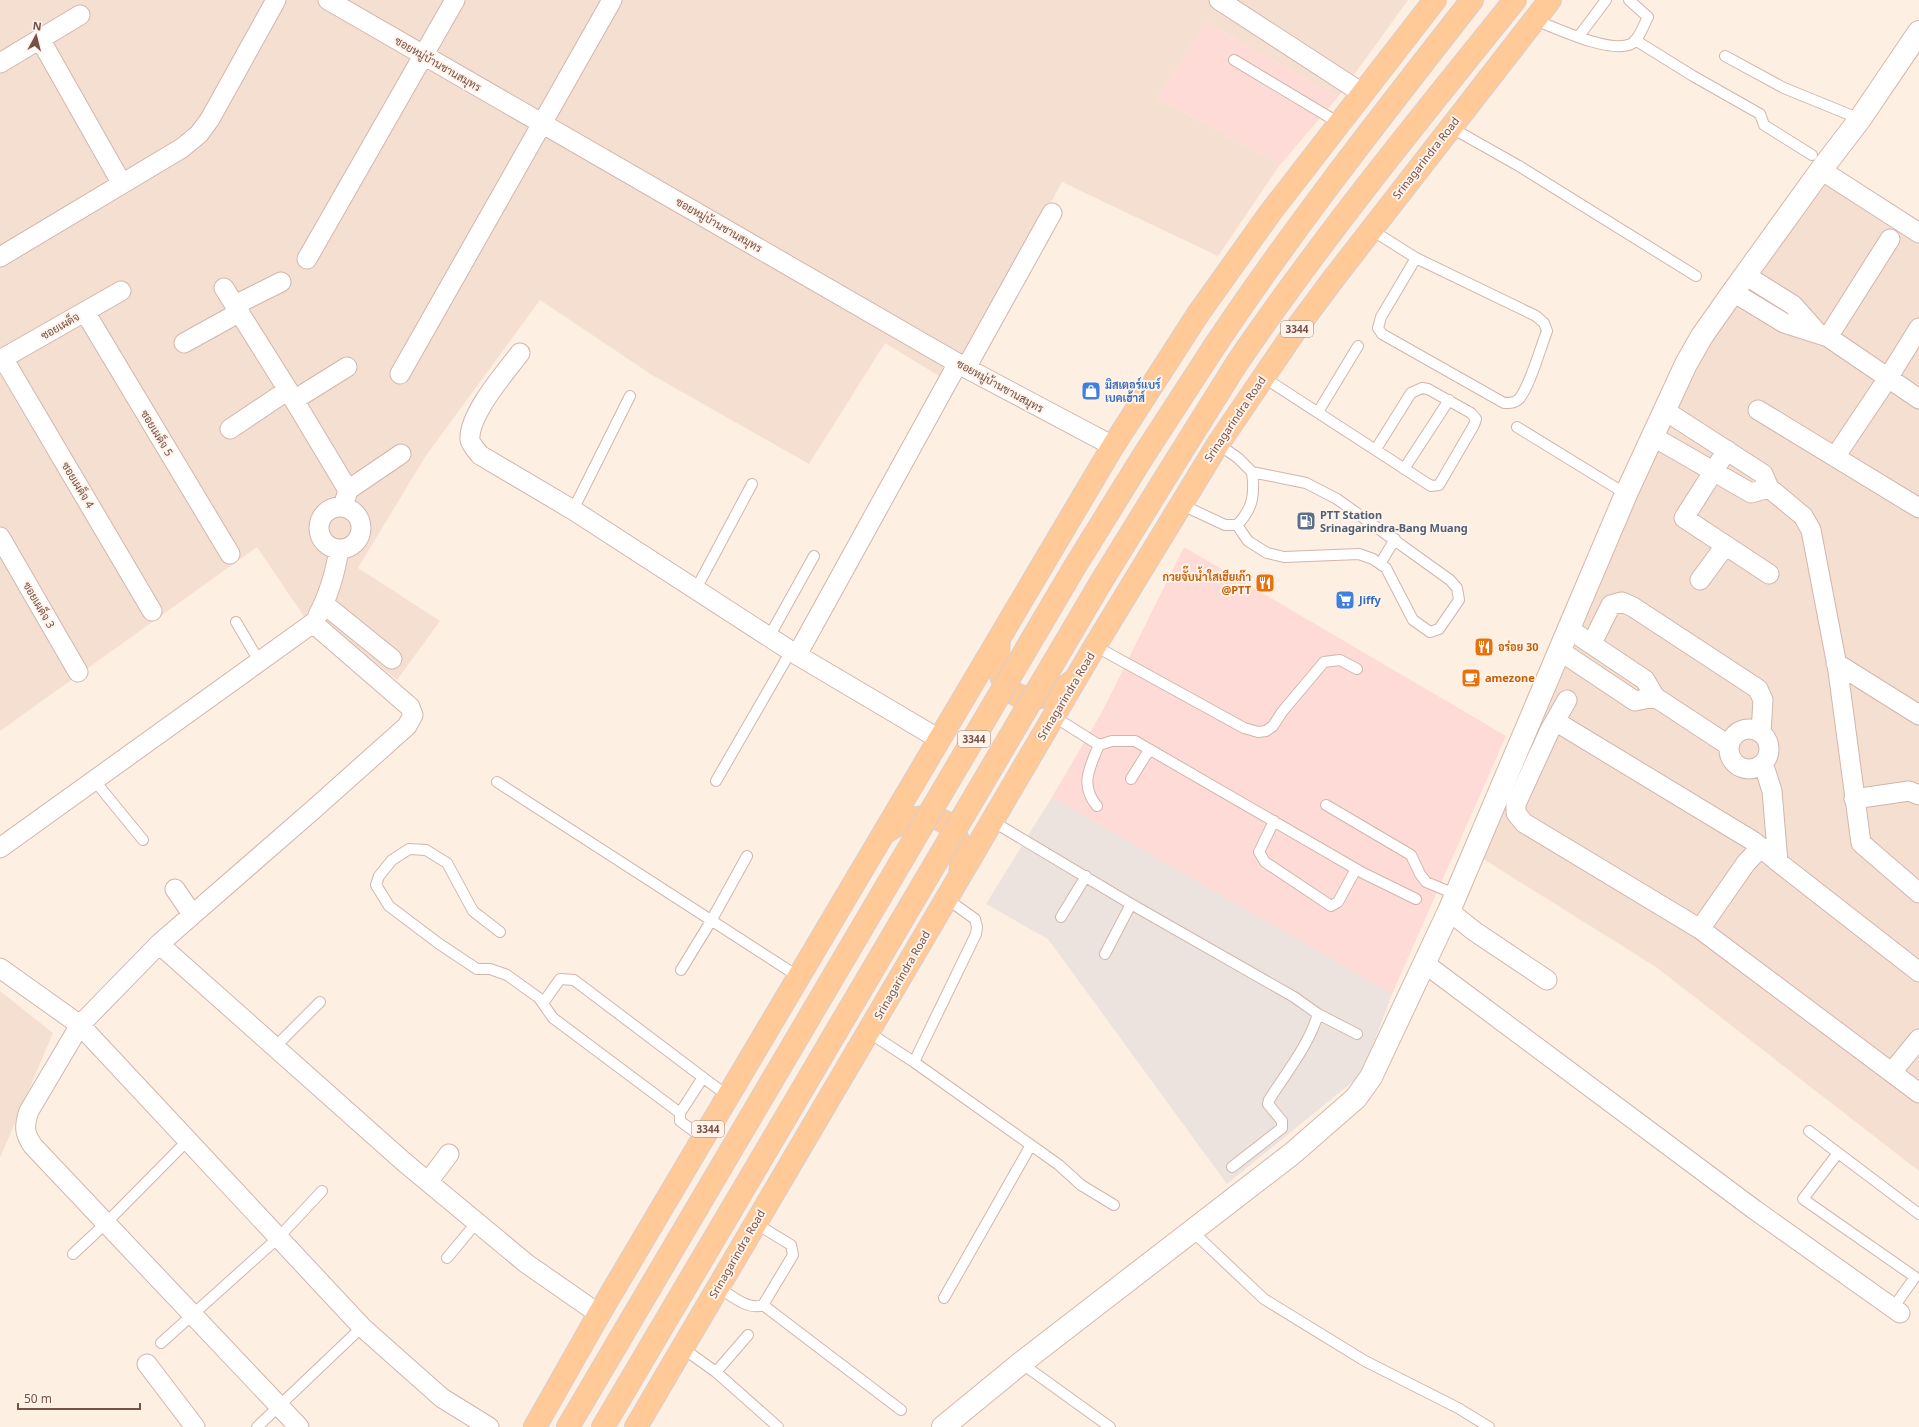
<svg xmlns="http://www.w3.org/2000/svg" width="1919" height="1427" viewBox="0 0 1919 1427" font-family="'Noto Sans',Sarabun,sans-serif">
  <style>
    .residential { fill: #f5dfd1 }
    .commercial { fill: #fedbd6 }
    .industrial { fill: #ece2de }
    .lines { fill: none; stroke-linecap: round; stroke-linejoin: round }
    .lane-casing { stroke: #d1b6ac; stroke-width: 12 }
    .street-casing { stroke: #d1b6ac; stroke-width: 21 }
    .secondary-casing { stroke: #d7b7aa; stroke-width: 24 }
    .primary-casing { stroke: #d9cecc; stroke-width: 24 }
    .lane { stroke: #fff; stroke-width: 10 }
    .street { stroke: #fff; stroke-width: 19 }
    .secondary { stroke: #fff; stroke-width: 22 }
    .primary { stroke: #ffc998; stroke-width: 22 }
    .primary-bridge-casing { stroke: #d9cecc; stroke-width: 24; stroke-linecap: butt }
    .primary-bridge { stroke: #ffc998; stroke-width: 22 }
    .labels { text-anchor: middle; stroke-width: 4; stroke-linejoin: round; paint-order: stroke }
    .shield { fill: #fff3ea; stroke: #9f8279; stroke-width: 1 }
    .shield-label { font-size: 10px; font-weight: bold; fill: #765148 }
    .street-label { font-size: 11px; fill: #765148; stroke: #fff3ea }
    .shop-label { font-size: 11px; font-weight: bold; fill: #366cbe; stroke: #fff3ea; text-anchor: start }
    .service-label { font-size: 11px; font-weight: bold; fill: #4e5e75; stroke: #fff3ea; text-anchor: start }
    .food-label { font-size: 11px; font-weight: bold; fill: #c56008; stroke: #fff3ea; text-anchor: start }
  </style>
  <rect width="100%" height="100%" fill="#fdefe2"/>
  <path class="residential" d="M0 0H1408L1338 97 1206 22 1157 98 1272 160 1279 166 1218 256 1062 182 973 345 944 379 885 343 809 464 652 375 540 300 425 457 358 568 440 621 397 680 326 624 305 618 257 547 0 731Z
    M1819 179 1919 242V1171L1656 967 1480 857 1603 578 1671 409 1729 304Z
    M0 991 53 1033 0 1158Z"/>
  <path class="commercial" d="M1206 22 1338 97 1279 166 1272 160 1157 98Z
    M1184 547 1506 736 1392 994 1052 797 1102 712Z"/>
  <path class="industrial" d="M1052 797 1392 994 1362 1074 1227 1184 1048 939 986 904Z"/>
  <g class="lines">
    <defs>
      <path id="lane" d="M1535 20C1556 28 1610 54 1631 44 1639 40 1644 24 1648 17L1629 0
        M1579 36 1606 0
        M1635 40 1693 76 1760 114 1764 125 1812 155
        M1725 56 1784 88 1860 119
        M1234 60 1339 123
        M1450 127 1519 166 1696 276
        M1370 229 1416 258 1536 316 1544 323 1547 331C1540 349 1530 386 1519 399 1515 403 1509 403 1504 403L1382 334 1378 328 1381 317 1416 258
        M1263 377 1431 486 1439 485 1474 425 1476 419 1471 413 1428 389 1422 388 1411 393 1376 449
        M1318 412 1358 346
        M1517 427 1626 494
        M1404 469 1449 400
        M1180 504 1225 525H1237C1253 509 1255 494 1252 472L1238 458 1218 444
        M573 510 630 396
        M1237 525 1248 541 1267 553 1284 557 1359 554 1373 559 1386 568 1413 620 1430 632 1439 629 1459 600 1457 588 1450 580 1337 499 1306 483 1252 472
        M1380 564 1395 539
        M696 589 752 484
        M236 622 259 661
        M769 637 814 556
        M1095 646 1244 728 1258 732 1266 731 1273 726 1282 712 1324 662 1340 660 1357 669
        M1053 716 1099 745 1112 741H1135L1363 873 1416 899
        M1131 779 1149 750
        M94 780 143 840
        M716 781 791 651
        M497 782 799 977
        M1326 805 1411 855 1420 874 1426 882 1455 894
        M1097 806C1079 785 1090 767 1099 745
        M992 821 1131 904 1294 997 1318 1014C1309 1045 1286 1073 1269 1100L1268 1104 1282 1121V1128L1232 1167
        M1274 821 1259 852 1265 862 1331 906 1338 902 1356 869
        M1061 917 1086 876
        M500 932 473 911 447 863 426 850 409 849 392 860 379 876 376 885 389 906 438 943 477 969H490L507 975 539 998 553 1018 680 1113
        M1105 954 1131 904
        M681 970 711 921 747 856
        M543 1003 560 979 574 980 705 1079
        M1318 1014 1357 1034
        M868 1032 914 1062 976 934 977 927 975 919 947 899
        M275 1047 320 1002
        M914 1062 1059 1165 1081 1185 1114 1205
        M1809 1131 1919 1214
        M703 1138 680 1121V1113L700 1082 705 1079 728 1096
        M1838 1153 1803 1199 1915 1277 1898 1301 1891 1307
        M1192 1231 1264 1299 1365 1361 1458 1408 1489 1427
        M73 1254 105 1224 188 1140
        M447 1258 477 1222
        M718 1287C731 1295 748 1311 763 1305L793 1255 791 1245 755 1223
        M944 1298 1031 1145
        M763 1305 901 1410
        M161 1343 278 1238 322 1191
        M681 1347 716 1372 748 1335
        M1021 1363 1110 1427
        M716 1372 778 1427
        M257 1427 362 1327"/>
      <path id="street" d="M328 0 966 368 1113 446
        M1219 0 1362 93
        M40 39 80 15
        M0 63 40 39 122 184
        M1821 170 1919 233
        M0 257 182 148 199 134 210 119 276 0
        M307 259 455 0
        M1745 275 1793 305 1817 332
        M224 288 288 390 348 490 343 507
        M1733 292 1784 323 1828 337 1919 399
        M235 305 281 282
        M85 312 230 554
        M1828 337 1890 239
        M184 343 240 312
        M520 353C505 373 468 415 470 440 471 445 477 451 480 455L573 510 797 655 939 739
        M3 358 152 611
        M0 360 121 291
        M966 368 1052 213
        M400 374 612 0
        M294 400 347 367
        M1664 410 1763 474 1769 488 1803 516 1811 530 1838 671 1861 843 1919 893
        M1758 410 1919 508
        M230 429 288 390
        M1652 436 1751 493 1769 488
        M1727 450 1684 518 1769 574
        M1835 457 1888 378 1919 328
        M348 490 401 454
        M319 528a21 21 0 1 1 42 0a21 21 0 1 1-42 0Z
        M0 537 78 672
        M1700 580 1725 546
        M324 604 392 659
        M318 615C329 595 335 573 339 550
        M1569 629 1645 680 1655 697 1728 745
        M1596 635 1611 605 1622 602 1633 607 1758 689 1763 700 1761 733
        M1560 651 1635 701 1655 697
        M797 655 958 363
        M1836 663 1919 715
        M1567 700 1550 730 1516 804V813L1524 823 1700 929 1919 1093
        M1555 721 1753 841 1778 862
        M1729 749a20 20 0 1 1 40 0a20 20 0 1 1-40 0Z
        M1763 763 1772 791 1778 862 1919 972
        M1854 799 1909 791 1919 795
        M0 848 313 623 410 707 413 715 407 726 314 809 159 944 80 1025 29 1111C24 1126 24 1133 33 1146L299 1427
        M175 889 192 914
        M1449 911 1474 931 1547 980
        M1700 929 1746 863 1761 847
        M159 944 404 1162 527 1264 599 1314
        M1424 963 1755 1210 1900 1313
        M0 968 80 1025 362 1327 442 1398 489 1427
        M1892 1072 1919 1039
        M428 1182 449 1154
        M147 1364 195 1427"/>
      <path id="secondary" d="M943 1427 1021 1363 1293 1153 1356 1098 1371 1077 1449 911 1626 494 1686 364 1702 336 1733 292 1821 170 1860 119 1919 32"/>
      <path id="primary" d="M1214 347C1294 227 1383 114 1472 0
        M1237 363C1323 237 1419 119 1515 0
        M999 639C998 650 997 661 1000 673 1011 710 1050 700 1073 681
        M884 833C892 828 900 823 908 820 951 807 965 838 960 875
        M535 1427 599 1314 1113 446 1198 314 1270 213 1435 0
        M568 1427 740 1135
        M603 1427 766 1151
        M636 1427 1095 646 1218 444 1299 325 1334 278 1550 0"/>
    </defs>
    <use href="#lane" class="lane-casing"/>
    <use href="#street" class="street-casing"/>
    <use href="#secondary" class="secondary-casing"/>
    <use href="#primary" class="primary-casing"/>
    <use href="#lane" class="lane"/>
    <use href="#street" class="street"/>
    <use href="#secondary" class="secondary"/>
    <use href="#primary" class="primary"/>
    <defs>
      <path id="primary-bridge" d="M740 1135 1074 568 1142 458 1214 347
        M766 1151 1101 582 1167 475 1237 363"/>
    </defs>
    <use href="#primary-bridge" class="primary-bridge-casing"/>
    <use href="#primary-bridge" class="primary-bridge"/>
  </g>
  <defs>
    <symbol id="shop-square" viewBox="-11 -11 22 22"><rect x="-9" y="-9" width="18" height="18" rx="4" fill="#3f7fe0" stroke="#fff3ea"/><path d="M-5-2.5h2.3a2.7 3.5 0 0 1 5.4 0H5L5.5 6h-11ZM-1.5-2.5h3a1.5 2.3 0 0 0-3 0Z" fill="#fff"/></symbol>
    <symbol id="fuel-square" viewBox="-11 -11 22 22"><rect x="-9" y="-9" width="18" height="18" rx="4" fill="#5c6f8a" stroke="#fff3ea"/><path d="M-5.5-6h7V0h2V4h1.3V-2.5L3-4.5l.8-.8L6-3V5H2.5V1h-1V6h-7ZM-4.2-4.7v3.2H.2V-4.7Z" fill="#fff"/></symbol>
    <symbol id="restaurant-square" viewBox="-11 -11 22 22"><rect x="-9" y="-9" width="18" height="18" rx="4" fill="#e8710a" stroke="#fff3ea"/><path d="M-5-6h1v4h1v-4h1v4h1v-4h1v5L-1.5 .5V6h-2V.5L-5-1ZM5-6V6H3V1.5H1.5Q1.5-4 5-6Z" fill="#fff"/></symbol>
    <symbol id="supermarket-square" viewBox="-11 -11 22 22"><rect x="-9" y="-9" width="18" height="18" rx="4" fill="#3f7fe0" stroke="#fff3ea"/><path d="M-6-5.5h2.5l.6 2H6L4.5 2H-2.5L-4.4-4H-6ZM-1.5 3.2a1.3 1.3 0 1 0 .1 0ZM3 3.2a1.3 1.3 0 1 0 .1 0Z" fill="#fff"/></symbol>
    <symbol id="cafe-square" viewBox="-11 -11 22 22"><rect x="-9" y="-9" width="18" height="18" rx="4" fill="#e8710a" stroke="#fff3ea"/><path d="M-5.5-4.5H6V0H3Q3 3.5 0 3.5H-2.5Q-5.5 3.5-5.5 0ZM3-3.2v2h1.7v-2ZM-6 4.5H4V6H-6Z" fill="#fff"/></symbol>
  </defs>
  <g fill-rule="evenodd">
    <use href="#shop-square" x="1080" y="380" width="22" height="22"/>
    <use href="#fuel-square" x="1295" y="510" width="22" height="22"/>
    <use href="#restaurant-square" x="1254" y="572" width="22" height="22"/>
    <use href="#supermarket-square" x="1334" y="589" width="22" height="22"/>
    <use href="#restaurant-square" x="1473" y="636" width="22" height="22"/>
    <use href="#cafe-square" x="1460" y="667" width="22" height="22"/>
  </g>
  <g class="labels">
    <g class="shield">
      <rect x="1281" y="321" width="32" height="16" rx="3"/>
      <rect x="958" y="731" width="32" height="16" rx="3"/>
      <rect x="692" y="1121" width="32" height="16" rx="3"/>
    </g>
    <g class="shield-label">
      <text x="1297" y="333">3344</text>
      <text x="974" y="743">3344</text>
      <text x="708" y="1133">3344</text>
    </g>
    <g class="street-label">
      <text transform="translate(438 64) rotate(30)" y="4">ซอยหมู่บ้านชานสมุทร</text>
      <text transform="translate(1426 158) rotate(-52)" y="4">Srinagarindra Road</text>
      <text transform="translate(719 225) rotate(30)" y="4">ซอยหมู่บ้านชานสมุทร</text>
      <text transform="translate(60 326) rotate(-30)" y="4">ซอยเผด็จ</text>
      <text transform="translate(1000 386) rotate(29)" y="4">ซอยหมู่บ้านชานสมุทร</text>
      <text transform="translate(1235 419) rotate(-56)" y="4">Srinagarindra Road</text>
      <text transform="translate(157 433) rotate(59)" y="4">ซอยเผด็จ 5</text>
      <text transform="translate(78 485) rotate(59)" y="4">ซอยเผด็จ 4</text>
      <text transform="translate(39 605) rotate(60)" y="4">ซอยเผด็จ 3</text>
      <text transform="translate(1066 696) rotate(-59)" y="4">Srinagarindra Road</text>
      <text transform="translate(902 975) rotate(-60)" y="4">Srinagarindra Road</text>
      <text transform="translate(737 1254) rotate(-60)" y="4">Srinagarindra Road</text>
    </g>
    <g class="shop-label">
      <text x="1105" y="389">มิสเตอร์แบร์<tspan x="1105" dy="13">เบคเฮ้าส์</tspan></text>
      <text x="1359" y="604">Jiffy</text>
    </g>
    <g class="service-label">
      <text x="1320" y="519">PTT Station<tspan x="1320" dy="13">Srinagarindra-Bang Muang</tspan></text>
    </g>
    <g class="food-label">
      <text x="1251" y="581" text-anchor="end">กวยจั๊บน้ำใสเฮียเก๊า<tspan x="1251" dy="13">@PTT</tspan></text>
      <text x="1498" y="651">อร่อย 30</text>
      <text x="1485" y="682">amezone</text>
    </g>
  </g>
  <g transform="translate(36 36) rotate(7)" stroke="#fff3ea" stroke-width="3" paint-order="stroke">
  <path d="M0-3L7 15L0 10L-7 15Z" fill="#765148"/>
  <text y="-6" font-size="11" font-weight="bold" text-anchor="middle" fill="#765148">N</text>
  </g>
  <path d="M18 1403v6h122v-6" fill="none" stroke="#765148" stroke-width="2"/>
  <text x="24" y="1403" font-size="12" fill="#765148" stroke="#fff3ea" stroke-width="3" paint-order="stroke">50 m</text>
</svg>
